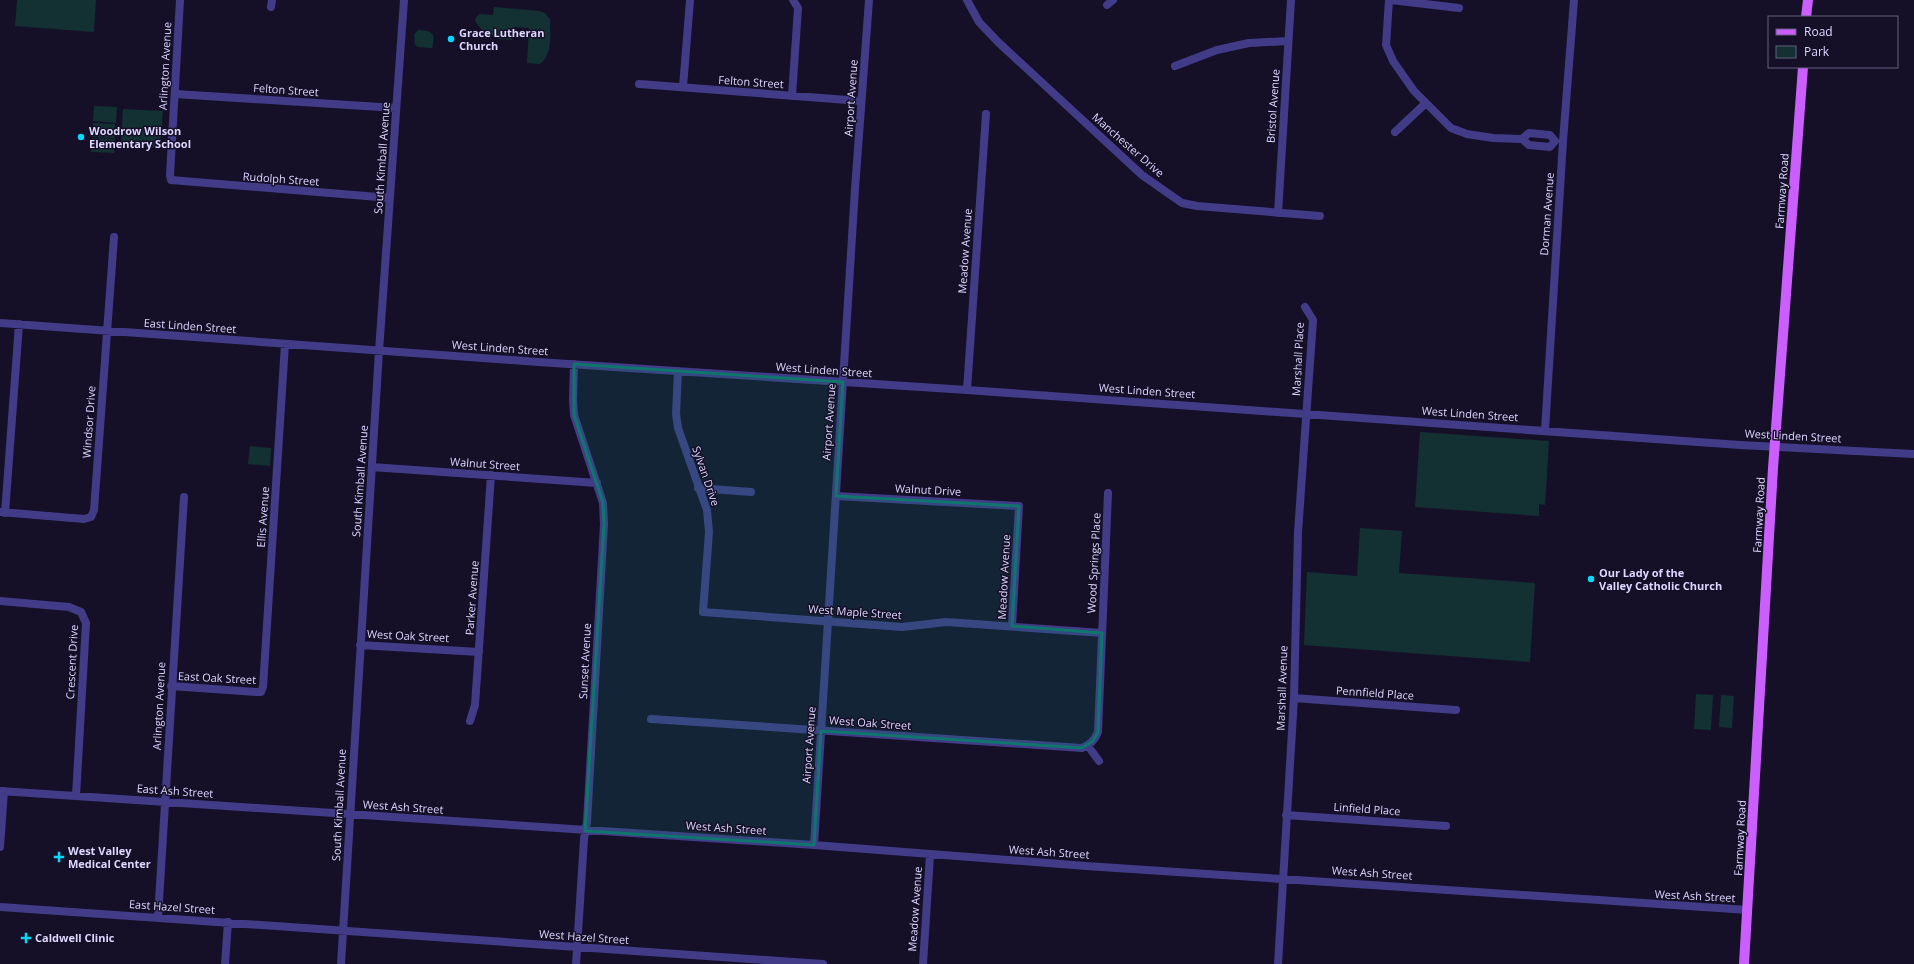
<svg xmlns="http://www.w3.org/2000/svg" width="1914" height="964" viewBox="0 0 1914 964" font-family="'Open Sans',sans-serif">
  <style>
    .green { fill: #133132 }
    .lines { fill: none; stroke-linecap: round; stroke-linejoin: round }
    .minor { stroke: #423b87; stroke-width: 8 }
    .major { stroke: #cb5ffe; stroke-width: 10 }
    .marked { fill: #0f766e; fill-opacity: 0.2; stroke: #0f766e; stroke-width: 3; stroke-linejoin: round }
    .poi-dot { fill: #05d7fd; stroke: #151028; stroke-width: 1.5 }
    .labels { text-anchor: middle; stroke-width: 3; stroke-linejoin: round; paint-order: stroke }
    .poi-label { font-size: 11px; font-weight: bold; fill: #ded7ff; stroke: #151028; text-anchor: start }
    .street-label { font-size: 11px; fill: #ded7ff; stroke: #151028 }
  </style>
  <rect width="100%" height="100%" fill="#151028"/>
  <path class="green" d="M17 0H96L94 32 15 26Z
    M494 7 540 11 545 13 550 19C550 34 553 54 540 64L527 63 529 28 513 27 512 40 498 39V36L486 35 475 21 476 17 480 14 493 15Z
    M418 30C433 31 436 33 432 48L418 47 415 45 414 35Z
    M94 106 117 107 116 123 93 121Z
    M123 109 163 111 160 147 121 145Z
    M93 123 115 124V138L92 137Z
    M92 138 115 139 114 153 91 152Z
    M1420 432 1549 441 1545 505 1539 504V516L1415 507Z
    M250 446 271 448 270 466 248 464Z
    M1360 528 1402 531 1399 573 1535 583 1530 662 1304 645 1307 572 1357 576Z
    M1696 694 1713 695 1711 730 1694 729Z
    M1721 695 1734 696 1732 728 1719 727Z"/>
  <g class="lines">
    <path class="minor" d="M180 0 170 175 171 180 390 198
      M967 0 979 22 998 42 1142 175 1182 203 1197 206 1320 216
      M1389 0 1386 45 1393 61 1414 91 1451 128 1467 134 1493 138 1522 139
      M1391 0 1459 8
      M1107 5 1113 0
      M271 7 272 0
      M1175 66 1217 50 1249 43 1288 41
      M639 84 861 101
      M683 87 690 0
      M175 94 396 108
      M792 96 798 8 793 0
      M1395 132 1426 103
      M1529 133 1550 135 1555 141 1550 147 1529 145 1522 139Z
      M1278 213 1291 0
      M0 323 538 362 967 390 1740 445 1914 454
      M574 364 573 400 574 415 603 503 604 524 587 822 584 839 576 964
      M678 371 676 414 678 428 707 510 709 532 703 612 902 627 946 622 1102 633
      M967 390 986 114
      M1545 430 1563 141 1574 0
      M372 467 597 483
      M698 488 751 492
      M836 496 1019 506 1012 626
      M0 512 84 519 91 517 94 510 114 237
      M5 513 19 324
      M0 601 69 607 81 612 86 623 76 796
      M360 645 479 652
      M171 686 256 692H261L263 687 285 344
      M1294 698 1456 710
      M651 719 1082 748C1090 745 1095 740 1098 732L1108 493
      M470 721 475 705 491 475
      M1088 746 1099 761
      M0 791 814 845 1086 866 1748 910
      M1286 815 1446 826
      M814 845 855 189 869 0
      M0 847 4 791
      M0 907 823 964
      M158 917 184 497
      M225 964 228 922
      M341 964 379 351 404 0
      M923 964 930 855
      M1278 964 1294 698 1298 532 1313 320 1305 307"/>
    <path class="major" d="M1806 17 1808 0
      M1744 964 1773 468 1803 67"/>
  </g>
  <path class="marked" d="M574 364 843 382 836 496 1019 506 1012 626 1102 633 1098 732 1093 741 1082 748 821 731 814 845 585 831 604 524 603 503 574 415Z"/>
  <g class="poi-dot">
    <circle cx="451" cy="39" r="4"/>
    <circle cx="81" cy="137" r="4"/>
    <circle cx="1591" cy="579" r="4"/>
    <path d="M57 851h4v4h4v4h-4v4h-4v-4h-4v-4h4z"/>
    <path d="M24 932h4v4h4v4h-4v4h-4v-4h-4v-4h4z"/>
  </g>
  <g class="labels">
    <g class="poi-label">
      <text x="459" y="37">Grace Lutheran<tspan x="459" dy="13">Church</tspan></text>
      <text x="89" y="135">Woodrow Wilson<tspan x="89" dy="13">Elementary School</tspan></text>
      <text x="1599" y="577">Our Lady of the<tspan x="1599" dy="13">Valley Catholic Church</tspan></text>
      <text x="68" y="855">West Valley<tspan x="68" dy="13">Medical Center</tspan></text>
      <text x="35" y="942">Caldwell Clinic</text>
    </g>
    <g class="street-label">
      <text transform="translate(165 66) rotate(-87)" y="4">Arlington Avenue</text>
      <text transform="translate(751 82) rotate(4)" y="4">Felton Street</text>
      <text transform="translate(286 90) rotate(4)" y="4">Felton Street</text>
      <text transform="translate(851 98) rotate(-86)" y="4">Airport Avenue</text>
      <text transform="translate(1273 106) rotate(-86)" y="4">Bristol Avenue</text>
      <text transform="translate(1128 145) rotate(41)" y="4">Manchester Drive</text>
      <text transform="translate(382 158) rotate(-86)" y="4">South Kimball Avenue</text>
      <text transform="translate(281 179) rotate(4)" y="4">Rudolph Street</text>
      <text transform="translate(1782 191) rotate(-86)" y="4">Farmway Road</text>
      <text transform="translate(1547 214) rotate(-86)" y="4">Dorman Avenue</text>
      <text transform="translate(965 251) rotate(-86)" y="4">Meadow Avenue</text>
      <text transform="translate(190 326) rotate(4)" y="4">East Linden Street</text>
      <text transform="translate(500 348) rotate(4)" y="4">West Linden Street</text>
      <text transform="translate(1298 359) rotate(-87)" y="4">Marshall Place</text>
      <text transform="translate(824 370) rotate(4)" y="4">West Linden Street</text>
      <text transform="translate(1147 391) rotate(4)" y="4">West Linden Street</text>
      <text transform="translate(1470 414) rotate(4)" y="4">West Linden Street</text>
      <text transform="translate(89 422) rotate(-86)" y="4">Windsor Drive</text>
      <text transform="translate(829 422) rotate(-86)" y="4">Airport Avenue</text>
      <text transform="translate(1793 436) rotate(3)" y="4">West Linden Street</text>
      <text transform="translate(485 464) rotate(4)" y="4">Walnut Street</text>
      <text transform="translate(706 476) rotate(71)" y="4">Sylvan Drive</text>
      <text transform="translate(360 481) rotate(-86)" y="4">South Kimball Avenue</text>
      <text transform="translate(928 490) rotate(3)" y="4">Walnut Drive</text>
      <text transform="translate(1759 515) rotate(-87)" y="4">Farmway Road</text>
      <text transform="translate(263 517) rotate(-86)" y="4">Ellis Avenue</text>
      <text transform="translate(1094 563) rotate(-87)" y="4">Wood Springs Place</text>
      <text transform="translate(1004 577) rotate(-87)" y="4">Meadow Avenue</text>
      <text transform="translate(472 598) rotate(-86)" y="4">Parker Avenue</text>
      <text transform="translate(855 612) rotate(4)" y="4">West Maple Street</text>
      <text transform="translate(408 636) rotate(3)" y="4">West Oak Street</text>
      <text transform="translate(585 661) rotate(-87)" y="4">Sunset Avenue</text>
      <text transform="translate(72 662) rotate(-87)" y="4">Crescent Drive</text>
      <text transform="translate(217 678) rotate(3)" y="4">East Oak Street</text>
      <text transform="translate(1282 688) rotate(-88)" y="4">Marshall Avenue</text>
      <text transform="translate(1375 693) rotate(4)" y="4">Pennfield Place</text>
      <text transform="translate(159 706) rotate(-87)" y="4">Arlington Avenue</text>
      <text transform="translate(870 723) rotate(4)" y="4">West Oak Street</text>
      <text transform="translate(809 745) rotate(-86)" y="4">Airport Avenue</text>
      <text transform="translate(175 791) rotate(4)" y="4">East Ash Street</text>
      <text transform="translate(339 805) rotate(-87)" y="4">South Kimball Avenue</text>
      <text transform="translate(403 807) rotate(4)" y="4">West Ash Street</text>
      <text transform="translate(1367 809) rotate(4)" y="4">Linfield Place</text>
      <text transform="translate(726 828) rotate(4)" y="4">West Ash Street</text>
      <text transform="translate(1740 838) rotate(-87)" y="4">Farmway Road</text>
      <text transform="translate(1049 852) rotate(4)" y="4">West Ash Street</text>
      <text transform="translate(1372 873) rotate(4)" y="4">West Ash Street</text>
      <text transform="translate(1695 896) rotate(3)" y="4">West Ash Street</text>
      <text transform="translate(172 907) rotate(4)" y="4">East Hazel Street</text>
      <text transform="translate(915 909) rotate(-86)" y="4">Meadow Avenue</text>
      <text transform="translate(584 937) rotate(4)" y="4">West Hazel Street</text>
    </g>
  </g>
  <rect x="1768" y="16" width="130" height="52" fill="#151028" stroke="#65607e"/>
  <rect x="1776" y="29" width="20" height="6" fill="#cb5ffe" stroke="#65607e"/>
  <text x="1804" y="36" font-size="12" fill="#ded7ff">Road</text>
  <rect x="1776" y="46" width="20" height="12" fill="#133132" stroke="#65607e"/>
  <text x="1804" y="56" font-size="12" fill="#ded7ff">Park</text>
</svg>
